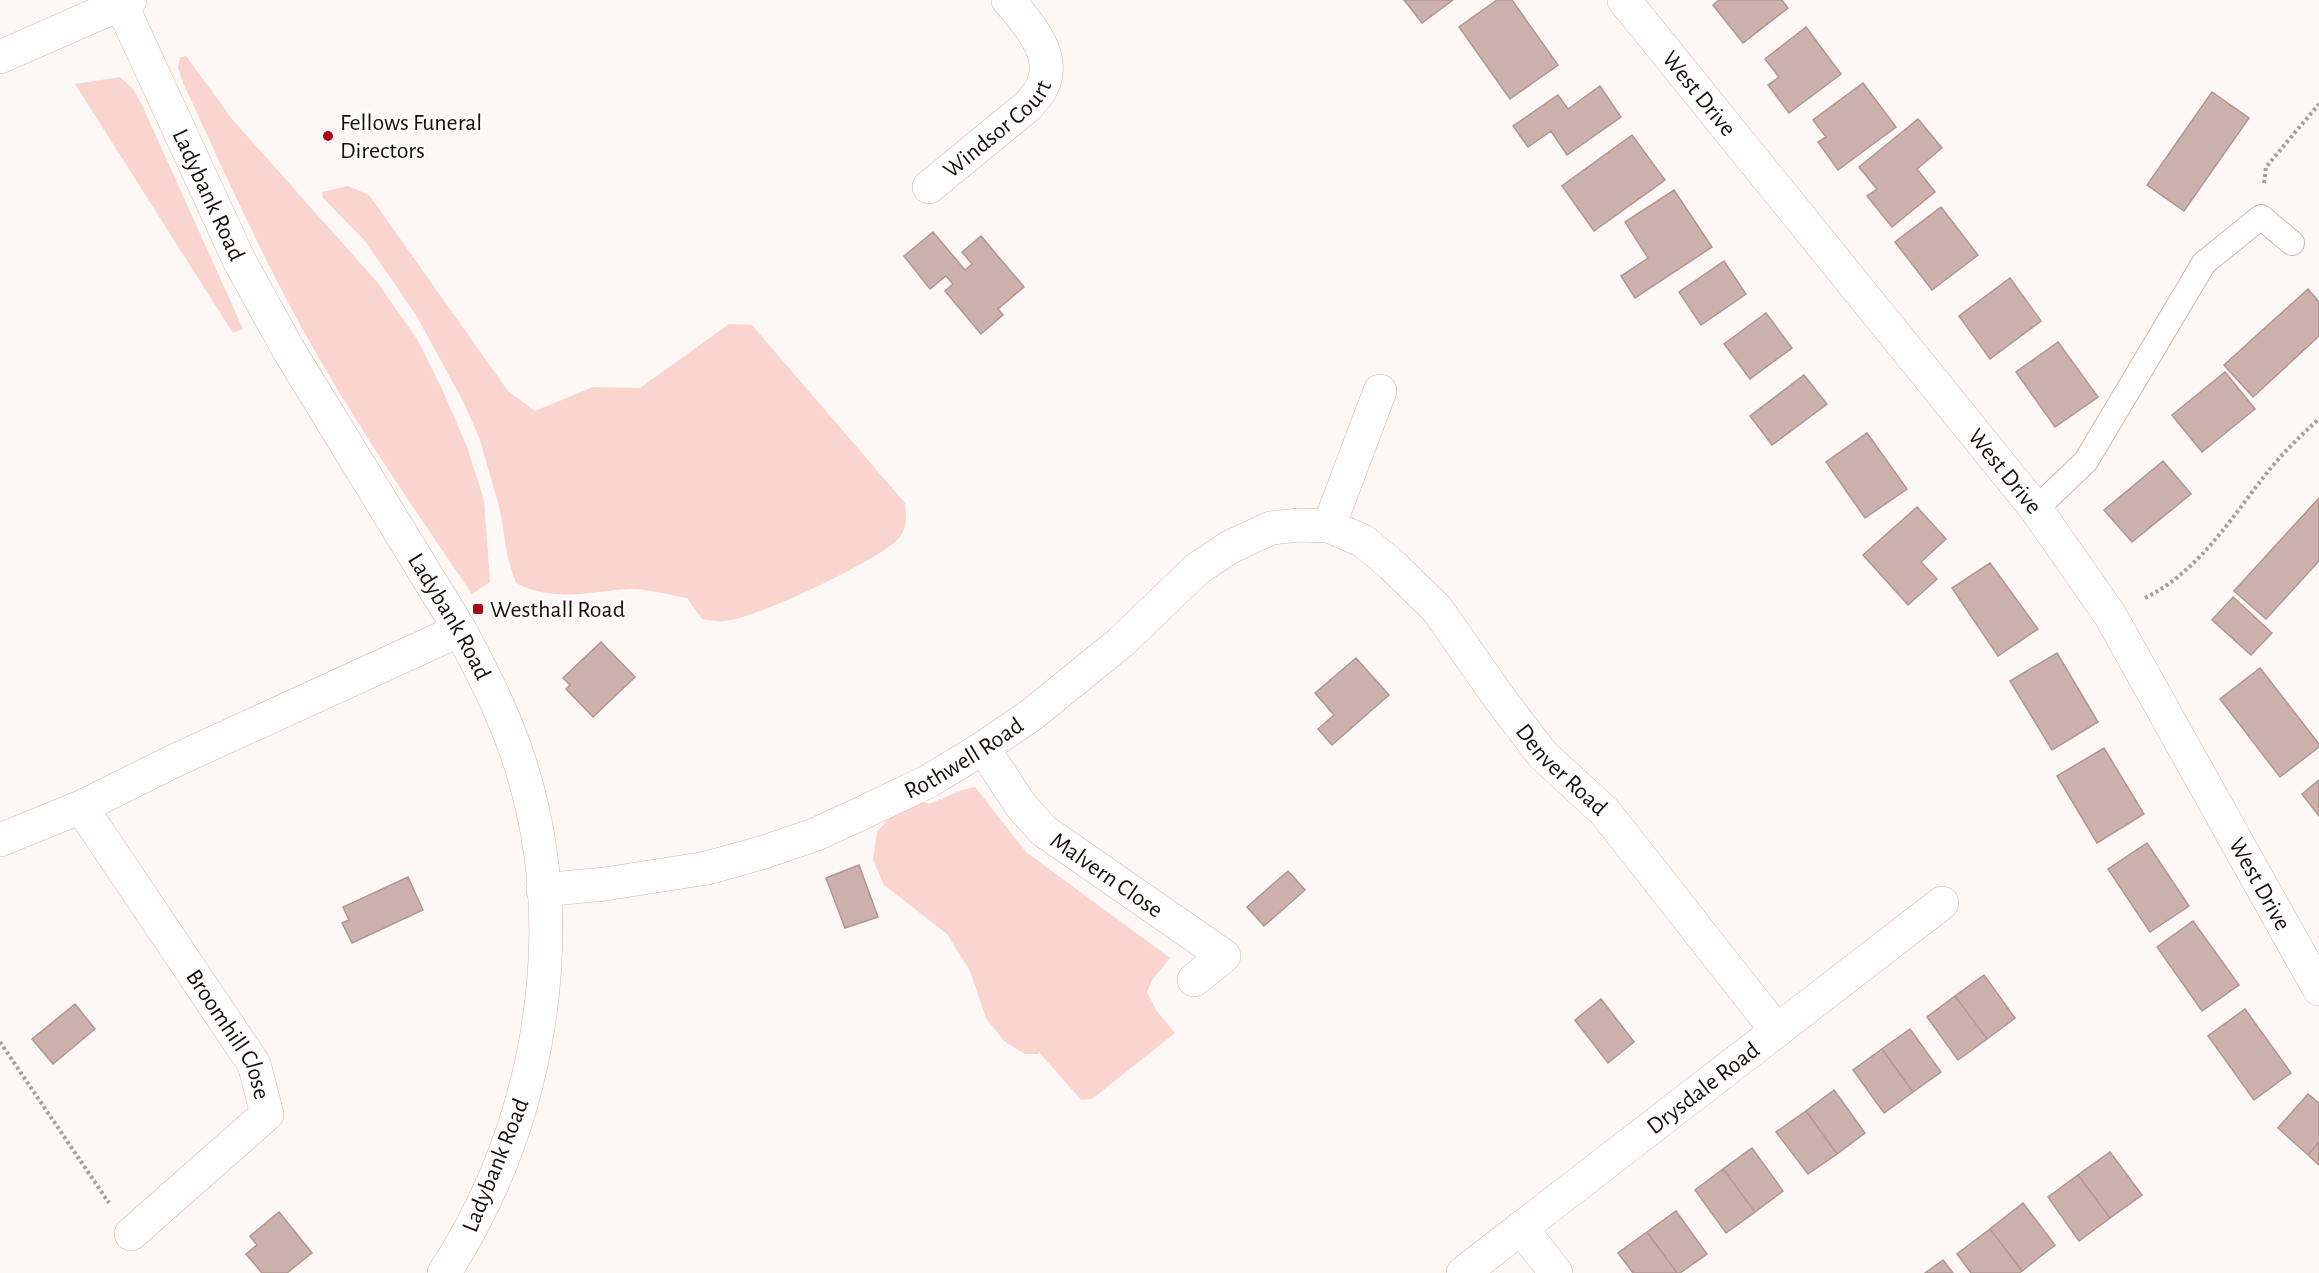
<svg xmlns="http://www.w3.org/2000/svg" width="2319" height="1273" viewBox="0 0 2319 1273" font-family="'Alegreya Sans',sans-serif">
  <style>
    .green { fill: #fad4ce }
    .building { fill: #cdb1ad; stroke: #b19692; stroke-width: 1.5 }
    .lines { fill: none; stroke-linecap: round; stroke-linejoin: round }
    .lane-casing { stroke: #d2b6b2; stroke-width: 26 }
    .street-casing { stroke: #d2b6b2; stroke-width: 34 }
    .secondary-casing { stroke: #d2b6b2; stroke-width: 34 }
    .path { stroke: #a69e9d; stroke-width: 4; stroke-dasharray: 3 3; stroke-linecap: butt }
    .lane { stroke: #fff; stroke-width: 24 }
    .street { stroke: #fff; stroke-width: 33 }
    .secondary { stroke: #fff; stroke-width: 33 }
    .poi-dot { fill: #a50d12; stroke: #fff; stroke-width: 2 }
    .labels { text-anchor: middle; stroke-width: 4.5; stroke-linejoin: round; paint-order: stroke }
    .street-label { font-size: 24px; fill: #170e0c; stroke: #fff }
    .poi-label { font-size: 24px; fill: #170e0c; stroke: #fff; text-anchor: start }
  </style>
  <rect width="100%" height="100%" fill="#fdf7f6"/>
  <path class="green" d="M186 56 232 119 377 282 417 339 442 389 467 447 484 500 490 582 472 594C417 513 361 432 312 346 264 262 225 173 184 85L178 68 180 57Z
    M120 77 133 89 142 105 243 329 233 333 75 84Z
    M348 186 369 195 508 391 535 411 593 387 640 388 729 324 752 325 905 503C906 514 908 528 899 538 880 560 755 619 725 621 718 622 709 620 702 619L687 598C669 595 649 589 631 589 591 591 554 603 516 583L508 559 500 510 480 440 464 403 416 315 365 241 323 198 322 192Z
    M975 787 1026 852 1170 958 1152 980 1147 992 1156 1010 1175 1033 1092 1099 1081 1100 1039 1052 1038 1054H1025L1004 1041 986 1018 970 971 947 934 884 885 873 860 877 832 898 808 924 802 929 804 962 790Z"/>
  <path class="building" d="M1404 0H1453L1422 23Z
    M1497 0H1512L1558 65 1510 99 1459 27Z
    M1719 0H1782L1788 8 1743 43 1713 5Z
    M1806 27 1841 74 1789 113 1768 85 1779 77 1765 59Z
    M1863 83 1896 127 1838 170 1818 142 1826 137 1813 120Z
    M1600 86 1621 117 1567 155 1551 131 1528 147 1513 126 1558 95 1568 109Z
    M2212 92 2249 118 2184 211 2147 185Z
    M1918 119 1942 148 1917 169 1935 192 1892 227 1867 196 1877 189 1859 167Z
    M1632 135 1665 180 1594 231 1562 186Z
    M1674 190 1712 247 1635 298 1621 276 1648 258 1625 222Z
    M1941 207 1978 255 1932 290 1895 242Z
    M933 232 965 270 972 264 962 252 981 236 1024 287 998 309 1003 315 981 334 945 291 953 284 946 276 930 289 904 256Z
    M1724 261 1746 294 1701 325 1679 292Z
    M2010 278 2041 321 1990 359 1959 316Z
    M2308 289 2319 302V336L2253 397 2224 365Z
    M1766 313 1792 348 1750 379 1724 344Z
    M2058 342 2098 397 2055 427 2016 372Z
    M2225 372 2255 409 2202 452 2172 415Z
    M1804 375 1827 404 1772 445 1750 416Z
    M1867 433 1907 489 1865 518 1826 462Z
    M2163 461 2191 494 2132 542 2104 510Z
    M2319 498V561L2266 619 2234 591Z
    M1917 507 1946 539 1921 562 1937 579 1908 605 1863 555Z
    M1990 563 2038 629 1998 656 1952 588Z
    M2233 597 2272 633 2251 655 2212 620Z
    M601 642 635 677 593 717 566 689 570 685 563 678Z
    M2057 653 2098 722 2052 750 2010 681Z
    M1356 658 1389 695 1332 745 1318 729 1334 715 1315 693Z
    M2260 668 2319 744V747L2280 777 2220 699Z
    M2104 748 2144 814 2097 843 2057 776Z
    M2319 780V816L2302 794Z
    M2147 843 2189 906 2150 932 2108 869Z
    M859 865 878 917 845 928 826 878Z
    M1288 871 1305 890 1264 926 1247 907Z
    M408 877 423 910 352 943 342 923 349 920 343 907Z
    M2193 921 2239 985 2202 1011 2157 947Z
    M1984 975 2015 1018 1987 1039 1955 996Z
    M1955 996 1987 1039 1958 1060 1927 1017Z
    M1601 999 1634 1042 1608 1063 1575 1020Z
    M75 1004 95 1029 53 1064 32 1039Z
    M2245 1009 2291 1073 2254 1100 2208 1036Z
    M1910 1029 1941 1072 1913 1092 1882 1049Z
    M1882 1049 1913 1092 1884 1113 1853 1070Z
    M1834 1090 1865 1133 1837 1154 1806 1111Z
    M2308 1094 2319 1103V1142L2308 1155 2278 1128Z
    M1806 1111 1837 1154 1808 1174 1776 1132Z
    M2319 1142V1165L2308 1155Z
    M1752 1148 1783 1191 1755 1212 1723 1169Z
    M2110 1152 2142 1195 2110 1218 2078 1175Z
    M1723 1169 1755 1212 1726 1233 1695 1190Z
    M2078 1175 2110 1218 2079 1241 2048 1197Z
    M2023 1203 2055 1245 2022 1271 1990 1229Z
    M1676 1211 1707 1254 1680 1273H1677L1647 1232Z
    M279 1212 312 1253 287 1273H262L246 1254 257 1245 250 1236Z
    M1990 1229 2022 1271 2019 1273H1971L1957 1254Z
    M1647 1232 1677 1273H1633L1618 1253Z
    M1943 1260 1953 1273H1925Z"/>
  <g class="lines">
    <defs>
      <path id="lane" d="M2036 509 2086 461 2204 263 2261 217 2292 243"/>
      <g id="street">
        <path id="s1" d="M929 187 1029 105C1033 100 1038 95 1041 89 1059 57 1028 23 1008 0"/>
        <path d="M1329 526 1380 391"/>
        <path id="s2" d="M983 748 1022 807 1044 831 1224 956 1194 980"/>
        <path id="s3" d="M81 807 254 1064 267 1114 131 1234"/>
        <path d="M0 840 81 807 176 760 460 630"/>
        <path id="s4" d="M543 890 605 884 707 868 761 853 814 835 860 814 929 781 983 748 1031 715 1120 643 1197 569 1230 547 1271 528 1299 525 1329 526 1363 541 1392 565 1437 609 1500 699 1543 755 1605 812 1777 1031"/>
        <path d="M1521 1228 1556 1273"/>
        <path id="s5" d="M1463 1273 1942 903"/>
      </g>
      <g id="secondary">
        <path id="s6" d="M1624 0 2036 509 2110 615 2319 989"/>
        <path id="s7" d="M121 4 240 262 288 349 460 630C483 673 505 716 520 763 574 932 540 1125 444 1273"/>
        <path d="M0 57 130 0"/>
      </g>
    </defs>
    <use href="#lane" class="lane-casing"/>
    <use href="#street" class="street-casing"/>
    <use href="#secondary" class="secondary-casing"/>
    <path class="path" d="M2264 183 2266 167 2319 104
      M2145 598C2200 571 2233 515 2270 469 2285 451 2301 435 2319 419
      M0 1042 109 1203"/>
    <use href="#lane" class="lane"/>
    <use href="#street" class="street"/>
    <use href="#secondary" class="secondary"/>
  </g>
  <g class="poi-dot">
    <circle cx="328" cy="136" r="6"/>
    <rect x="472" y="603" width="12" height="12" rx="3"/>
  </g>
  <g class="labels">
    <g class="street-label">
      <text dy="8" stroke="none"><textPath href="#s6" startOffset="120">West Drive</textPath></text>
      <text dy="8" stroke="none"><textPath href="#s1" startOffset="90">Windsor Court</textPath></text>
      <text dy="8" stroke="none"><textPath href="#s7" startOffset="210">Ladybank Road</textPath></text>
      <text dy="8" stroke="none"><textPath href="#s6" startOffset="606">West Drive</textPath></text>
      <text dy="8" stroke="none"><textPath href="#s7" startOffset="696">Ladybank Road</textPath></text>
      <text dy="8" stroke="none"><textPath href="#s4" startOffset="446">Rothwell Road</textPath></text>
      <text dy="8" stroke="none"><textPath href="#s4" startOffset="1232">Denver Road</textPath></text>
      <text dy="8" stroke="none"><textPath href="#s2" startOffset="180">Malvern Close</textPath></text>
      <text dy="8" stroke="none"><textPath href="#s6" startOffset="1092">West Drive</textPath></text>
      <text dy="8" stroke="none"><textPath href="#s3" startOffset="272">Broomhill Close</textPath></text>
      <text dy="8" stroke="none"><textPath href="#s5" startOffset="303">Drysdale Road</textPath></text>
      <text transform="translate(495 1165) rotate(-68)" y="8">Ladybank Road</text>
    </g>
    <g class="poi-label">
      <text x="340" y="130">Fellows Funeral<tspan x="340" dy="28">Directors</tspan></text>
      <text x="490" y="617">Westhall Road</text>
    </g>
  </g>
</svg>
